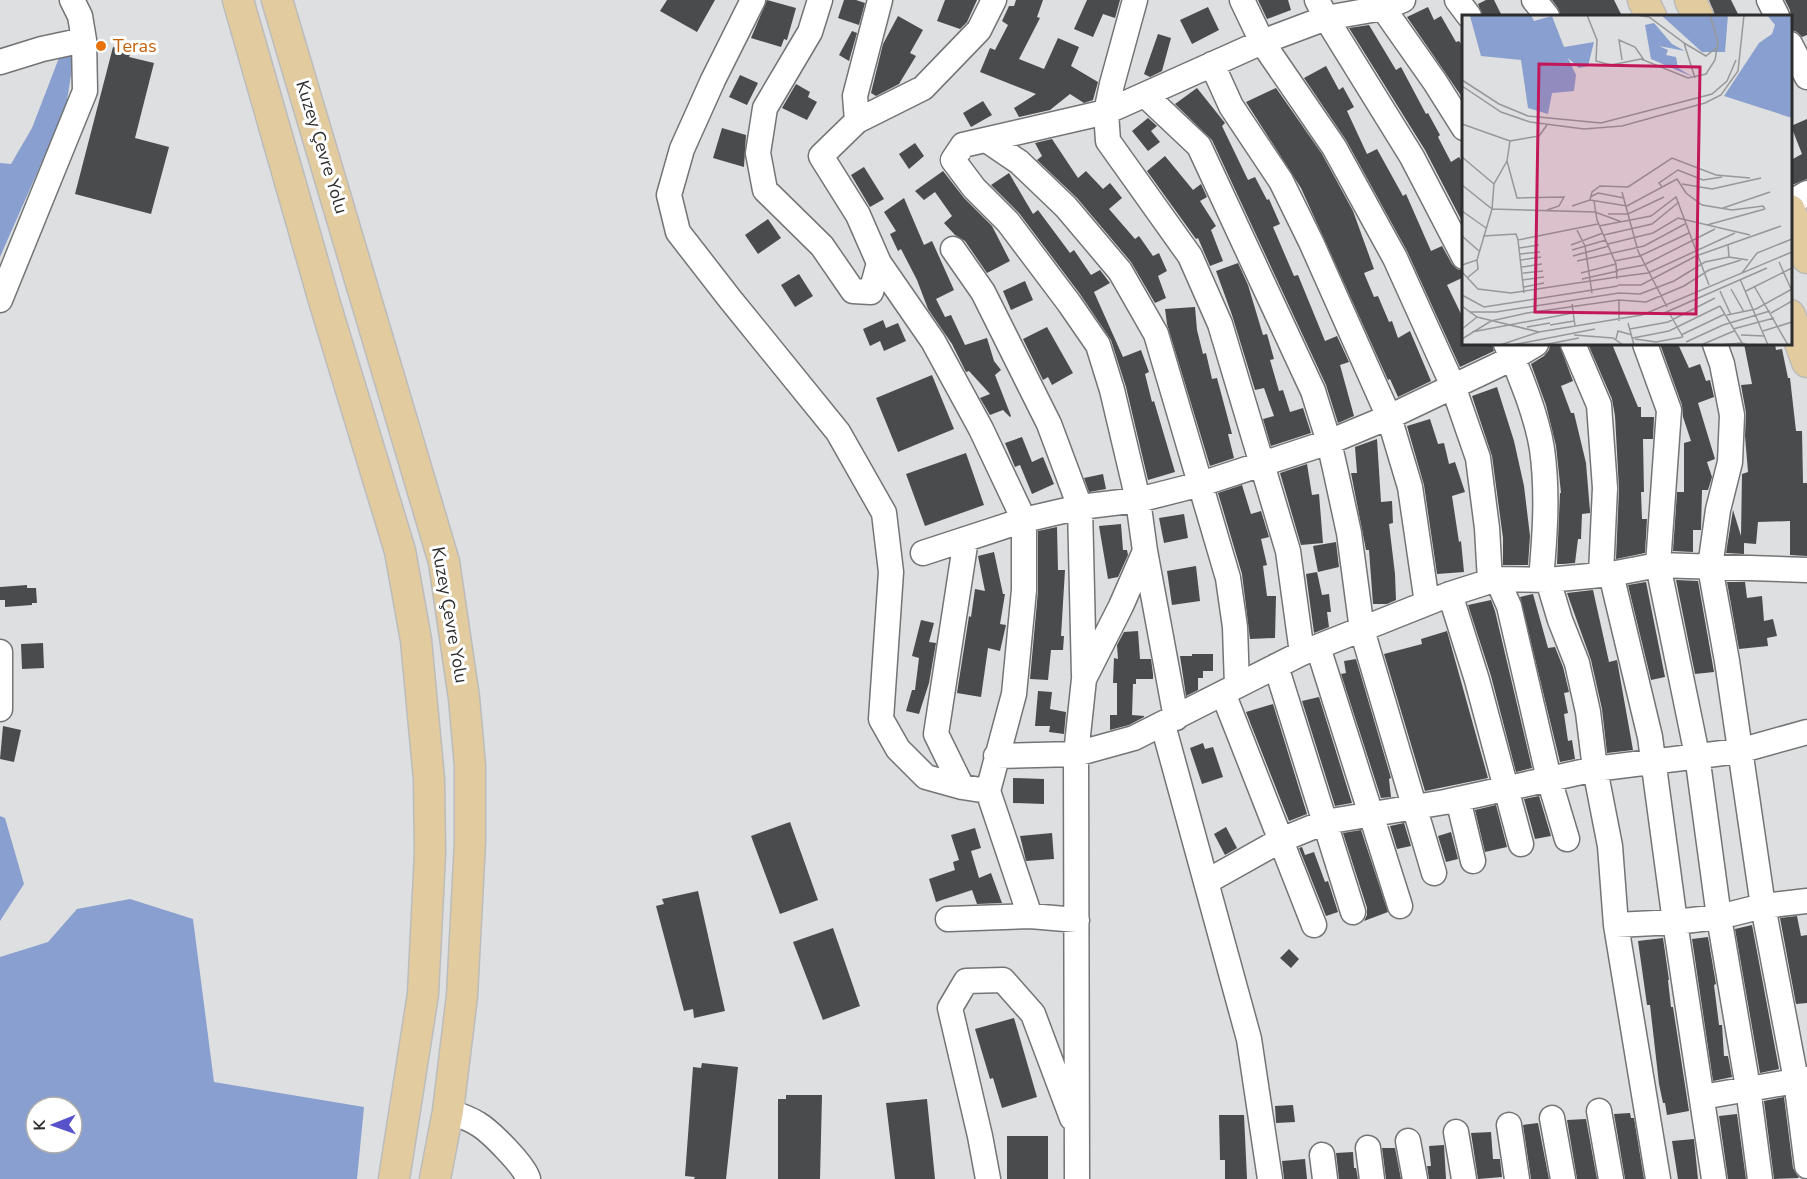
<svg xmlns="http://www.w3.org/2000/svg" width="1807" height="1179" viewBox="0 0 1807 1179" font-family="'Nunito Sans',sans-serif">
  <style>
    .forest { fill: #899fcf; fill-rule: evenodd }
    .building { fill: #4a4b4c }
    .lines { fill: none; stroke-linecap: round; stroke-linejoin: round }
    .minor-casing { stroke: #737475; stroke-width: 27 }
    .major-casing { stroke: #bcbcbc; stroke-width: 33 }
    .minor { stroke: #fff; stroke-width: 24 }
    .major { stroke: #e2cb9f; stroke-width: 30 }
    .food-dot { fill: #e8710a; stroke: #fff; stroke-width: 2 }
    .labels { text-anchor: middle; stroke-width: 6; stroke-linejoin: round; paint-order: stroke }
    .food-label { font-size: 18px; fill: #c56008; stroke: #fff; text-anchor: start }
    .street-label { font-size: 18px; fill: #2d2d2e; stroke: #fff }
    .inset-road { fill: none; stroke: #979899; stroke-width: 1.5 }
    .view { fill: #c2185b; fill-opacity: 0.15; stroke: #c2185b; stroke-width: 3 }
    .inset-edge { fill: none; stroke: #2d2d2e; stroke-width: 3 }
  </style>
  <rect width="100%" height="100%" fill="#dedfe0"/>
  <path class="forest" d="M62 50 74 56 66 107 0 257V163L11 164 32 128Z
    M0 816 5 818 24 884 0 921Z
    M130 899 193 919 214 1082 364 1107 357 1179H0V957L48 942 77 909ZM36 1107H72V1143H36Z"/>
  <path class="building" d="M667 0H715L697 32 660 11Z
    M767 0 796 8 787 40 784 39 781 47 751 38Z
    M844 0H856L865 3 859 25 838 18Z
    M945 0H977L967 22 960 29 937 21Z
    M1016 0H1043L1037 17 1040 18 1019 59 1044 69 1058 38 1079 47 1071 66 1098 82 1093 100 1084 103 1070 94 1050 110 1019 117 1014 108 1036 94 980 72 990 48 995 50 1008 25 1002 21 1009 6H1014Z
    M1087 0H1120L1115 18 1103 14 1093 37 1074 29Z
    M1258 0H1288L1291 10 1267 19Z
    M1486 0H1494L1502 16H1483L1478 4Z
    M1552 0H1614L1622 16H1561L1558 8Z
    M1709 0H1731L1739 16H1715Z
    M1785 0H1807V35L1802 37 1797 32 1792 30 1790 10Z
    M1208 7 1219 30 1192 44 1180 20Z
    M1428 7 1434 20 1441 16 1456 42 1459 41 1464 48V100L1407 17Z
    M898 16 923 30 910 53 916 56 899 84 876 96 871 93 883 44Z
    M1369 25 1396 70 1401 67 1426 114 1428 113 1440 135 1438 137 1451 162 1459 157 1464 165V225L1425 150 1349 28Z
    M852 31 857 33 849 61 839 55Z
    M1158 34 1171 38 1162 71 1150 77 1144 74Z
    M113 47 131 52 129 57 154 63 135 138 169 147 151 214 75 194Z
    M1326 66 1339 90 1343 87 1354 107 1347 111 1367 154 1377 149 1403 196 1406 194 1431 251 1442 246 1452 264 1457 269 1464 271V277L1447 285 1464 320V344H1492L1494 351 1460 367 1407 251 1346 140 1304 78Z
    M740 75 758 83 747 105 729 97Z
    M796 84 810 92 808 97 817 102 807 120 782 108Z
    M1197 88 1225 123 1222 126 1248 180 1255 177 1267 200 1269 199 1280 224 1273 227 1294 276 1298 275 1325 341 1337 336 1349 362 1340 365 1354 416 1338 423 1326 385 1212 140 1175 104Z
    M1276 88 1322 154 1353 211 1374 269 1364 273 1374 297 1378 296 1389 322 1392 321 1398 338 1410 331 1431 381 1398 397 1390 379 1388 380 1301 188 1246 102Z
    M983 101 992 115 971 127 963 113Z
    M1148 118 1157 126 1151 131 1160 142 1148 151 1132 131Z
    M1807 119V179L1792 185 1791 160 1802 154 1791 126Z
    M722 128 746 135 744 167 713 158Z
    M1052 139 1078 178 1086 171 1103 189 1110 183 1122 198 1109 209 1135 239 1139 236 1153 256 1159 253 1167 271 1158 276 1166 298 1155 303 1131 262 1077 198 1037 160 1042 156 1035 143Z
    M915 143 924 156 909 169 899 154Z
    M1165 156 1193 190 1201 184 1207 197 1200 201 1216 226 1211 230 1223 261 1210 266 1198 238 1196 239 1147 171Z
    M864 167 884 199 870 207 851 175Z
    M943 171 964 198 992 226 1010 261 987 273 965 241 955 235 944 223 952 216 935 192 924 200 915 191Z
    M1009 173 1033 214 1038 210 1070 253 1074 250 1091 275 1100 270 1110 283 1094 292 1123 357 1141 350 1149 372 1145 374 1152 402 1154 401 1175 472 1148 480 1126 387 1111 340 1080 294 1019 213 991 185Z
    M904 198 924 245 932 241 954 290 936 299 945 317 951 315 965 345 987 338 994 361 1001 370 995 375 1011 416 1010 417 1003 410 990 415 980 398 990 394 969 371 966 372 952 344 928 309 917 280 901 249 898 251 890 234 896 231 884 212Z
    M768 219 781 238 758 254 745 235Z
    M1238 263 1248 285 1263 335 1267 334 1274 359 1270 360 1279 391 1283 390 1290 412 1303 408 1311 433 1271 446 1263 419 1274 416 1264 388 1255 390 1232 315 1216 271Z
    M799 274 813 296 795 307 781 285Z
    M1025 281 1033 300 1011 310 1003 291Z
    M1195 307 1197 330 1203 354 1206 353 1212 379 1217 378 1232 434H1228L1234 458 1210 466 1167 324 1165 309Z
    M883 320 886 328 898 323 906 341 884 351 880 341 870 346 863 329Z
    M1047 327 1073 373 1052 385 1048 377 1043 380 1023 339Z
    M1550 344H1559L1573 381 1561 386 1571 413H1574L1586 463 1590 511V513L1582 514 1581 539H1578L1575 563 1563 564H1557L1560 493H1561L1556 446 1546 405 1531 364 1544 356 1549 350Z
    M1588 344H1612L1638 407H1641V417H1654L1653 439H1643L1644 492H1641L1642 519H1647L1645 553 1616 559 1619 489 1615 416 1612 399Z
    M1660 344H1678L1689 368 1700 364 1706 381 1710 380 1714 397 1698 403 1715 459 1707 462 1712 477 1708 490H1702L1701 530H1693V552L1673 551 1677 492H1684V443L1691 441 1683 417 1682 405Z
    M1744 344H1775L1776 350 1782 349 1788 378H1790L1796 431H1802L1803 483H1807V556L1790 555V521L1758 522 1756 544 1744 543V554L1726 553 1733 510 1741 536 1742 474 1748 472 1745 436 1746 413 1741 385 1752 384Z
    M932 375 954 429 898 452 876 398Z
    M1497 387 1514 441 1524 486 1530 536 1528 565H1503V538L1492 456 1472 396Z
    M1430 419 1438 444 1444 443 1449 464 1455 462 1465 492 1452 496 1459 542 1461 541 1464 572 1437 574 1424 485 1407 426Z
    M1022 437 1032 462 1043 457 1054 484 1032 494 1020 465 1015 467 1005 443Z
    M1377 439 1381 502 1392 501 1393 523 1389 524 1395 574 1396 600 1387 604H1373L1369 550H1366L1351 473H1357L1355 447Z
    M966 453 984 505 925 526 906 474Z
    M1307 464 1312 495 1319 494 1323 543 1301 545 1280 473Z
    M1103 474 1106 489 1089 492 1084 478Z
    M1242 485 1251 514 1261 511 1269 537 1261 539 1267 565 1263 566 1267 596H1276L1275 638 1250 639 1242 574 1218 493Z
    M1184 514 1188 538 1164 543 1159 518Z
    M1121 524 1123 550H1127L1128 555 1118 577 1108 579 1099 526Z
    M1057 527 1058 570H1065L1061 636H1064L1063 650H1051L1048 680 1030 679 1038 591V531Z
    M1336 542 1339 567 1318 572 1313 546Z
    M994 552 1003 594H1005L1000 624 1006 625 1000 651 988 648 981 697 957 693 969 616 971 617 975 589 985 591 978 556Z
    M1196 566 1200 601 1172 605 1167 571Z
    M1317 572 1322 595 1329 594 1331 612H1327L1329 627 1314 633 1306 574Z
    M1676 580 1698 581 1714 672 1695 674Z
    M1646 582 1665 677 1651 680 1628 585Z
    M1727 582H1745L1747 598 1762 596 1764 621 1773 619 1777 636 1767 638 1768 646 1739 649Z
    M27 585V588H36L37 603H32V605L5 607V600H0V587Z
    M1593 590 1609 662 1617 660 1633 750 1607 753 1602 709 1591 660 1567 593Z
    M1533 594 1548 648 1555 647 1563 667 1569 692 1564 693 1568 713 1564 714 1568 741 1572 740 1575 759 1560 762 1520 597Z
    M1491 600 1495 611 1532 768 1516 772 1491 676 1468 605Z
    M921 620 934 623 929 642 936 643 929 683 919 714 906 711 912 690H915L919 658 912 656Z
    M1138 631 1140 659H1151L1153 674V679H1136V684H1133L1132 715 1144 716V717L1129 725 1110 730V715H1117V683H1113L1114 658 1118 659 1117 645 1124 632Z
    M1447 631 1488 778 1425 791 1384 654 1422 644 1421 639Z
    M43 643 44 668 22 669 21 644Z
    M1192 654H1213V671H1203V678H1198V690L1186 696 1180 656H1192Z
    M1356 659 1391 778 1389 779 1391 797 1381 798 1341 674 1346 673 1344 661Z
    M1038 691 1052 692 1050 709 1066 712 1064 734 1049 732 1050 726H1035Z
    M1319 697 1352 803 1335 806 1302 701Z
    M1273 704 1307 814 1289 821 1246 712Z
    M3 726 21 730 14 762 0 759Z
    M1203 743 1205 749 1213 747 1223 777 1202 784 1190 748Z
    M1013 778 1044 779V804L1013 803Z
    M1539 796 1551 836 1535 839 1524 799Z
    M1496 805 1507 847 1485 852 1475 810Z
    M790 822 818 900 780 914 751 836Z
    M1404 823 1411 846 1397 849 1390 826Z
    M1226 827 1237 848 1225 855 1214 834Z
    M975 828 981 848 971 851 979 878 991 873 1002 903 977 904 972 890 936 902 929 879 955 870 953 862 959 860 951 835Z
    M1361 830 1388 912 1364 921 1367 915V908L1343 833Z
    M1451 832 1458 859 1446 862 1438 836Z
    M1052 833 1054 859 1026 861 1020 836Z
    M1302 847 1305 855 1314 852 1325 882 1328 881 1338 912 1326 916 1299 848Z
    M698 891 725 1011 694 1018 693 1009 684 1011 656 906 664 904 662 899Z
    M1797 916 1801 936 1807 935V1003L1796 1004 1780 918Z
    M1752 925 1779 1069 1760 1073 1735 929Z
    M833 928 860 1006 823 1020 793 942Z
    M1708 937 1716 984 1714 985 1719 1025H1722L1724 1056H1728L1732 1077 1713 1081 1692 939Z
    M1663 938 1669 980H1668L1671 1007H1673L1689 1111 1667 1115 1665 1103H1663L1659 1084 1650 1005H1647L1638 941Z
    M1289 949 1299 959 1291 968 1280 958Z
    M1014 1018 1037 1097 1002 1108 993 1078 990 1079 975 1029Z
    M702 1063 738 1067 726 1179H694L695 1177 685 1176 693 1067 701 1068Z
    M786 1095H822L820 1179H778V1099H786Z
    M1784 1097 1793 1168 1799 1178 1774 1179 1764 1101Z
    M927 1099 935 1179H895L886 1103Z
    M1293 1105 1295 1122 1276 1123 1275 1106Z
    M1630 1113 1631 1118H1634L1644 1179H1625L1614 1114Z
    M1737 1114 1746 1179H1728L1719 1116Z
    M1219 1115H1244L1247 1179H1225V1160H1220Z
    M1586 1119 1597 1179H1577L1567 1120Z
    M1538 1123 1549 1179H1531L1523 1125Z
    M1491 1132 1493 1159H1500L1502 1177 1478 1179 1471 1133Z
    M1007 1136H1048V1179H1007Z
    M1694 1139 1698 1179H1678L1672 1141Z
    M1444 1145 1446 1179H1429L1427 1166H1431L1429 1146Z
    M1382 1148H1395L1401 1179H1386Z
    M1353 1152 1354 1168H1356L1358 1179H1339L1336 1153Z
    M1305 1159 1307 1179H1284L1282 1161Z"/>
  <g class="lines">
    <defs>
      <path id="minor" d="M753 0 713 80 682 149 669 195 678 232 730 299 838 432 884 513 891 572 881 719 898 749 926 777 962 787 988 791
        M820 0 810 32 765 108 758 153 765 190 822 246 853 291 871 292 879 263
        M994 0 979 30 923 88 857 121 821 156 858 215 879 263 933 341 981 429 1024 520V590L1014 694 988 791 1030 916
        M1135 0 1112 84 1106 112 1108 141 1190 256 1220 324 1288 551 1302 653
        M1242 0 1262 42 1334 147 1395 258 1453 386 1478 458 1487 528 1490 581
        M1317 0 1326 18 1412 157 1464 257
        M1380 0 1383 8 1435 82 1464 128
        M1457 0 1469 16
        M1534 0 1547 16
        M1769 0 1777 16
        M1790 44 1807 77
        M0 62 42 49 84 40
        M1212 64 1231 106 1281 181 1311 242 1389 417 1410 487 1427 603
        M1146 96 1199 146 1313 391 1329 442 1336 473 1349 533 1362 630 1434 873
        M857 121 855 96 880 0
        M988 141 1019 162 1066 207 1120 271 1156 334 1228 578 1235 627 1237 686
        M1790 203 1807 193
        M953 249 983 292 1049 424 1080 507 1084 675
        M0 300 85 91 84 40 80 16 72 0
        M1506 344C1520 373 1537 417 1542 449 1548 492 1545 536 1541 579
        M1573 344 1599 405 1605 488 1601 574
        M1645 344 1669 410 1658 565 1697 755 1719 917 1748 1088 1760 1179
        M1715 344 1722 364 1732 415 1730 462 1718 510 1710 567 1727 661 1763 906 1796 1080 1807 1166
        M923 553 1024 520 1080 507 1138 500 1201 484 1329 442 1389 417 1513 358 1536 344
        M1611 574 1650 737 1675 922 1714 1179
        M1497 579 1509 606 1549 779 1567 839
        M1548 580 1560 620 1577 663 1588 712 1595 769 1610 846 1616 925 1658 1179
        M1450 594 1477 680 1521 844
        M1318 647 1400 906
        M0 652V709
        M1276 666 1353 912
        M1223 693 1314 925
        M1176 718 1145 551 1138 500 1112 390 1098 345 1069 303 1008 222 974 188 953 160 963 145 1106 112 1262 42 1326 18 1383 8 1403 0
        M1163 725 1249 1039 1270 1179
        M996 756 1076 754 1134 738 1302 653 1450 594 1497 579 1548 580 1611 574 1658 565 1807 570
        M962 787 936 734 966 539
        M1458 799 1473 861
        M1206 882 1281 840 1325 822 1445 802 1595 769 1739 751 1807 732
        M948 919 1030 916 1077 920
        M1616 925 1675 922 1719 917 1763 906 1807 901
        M1702 1097 1807 1079
        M448 1111C458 1115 469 1118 478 1124 490 1131 525 1166 528 1179
        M1599 1111 1611 1179
        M1552 1118 1563 1179
        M1509 1125 1517 1179
        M1456 1132 1464 1179
        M1408 1141 1415 1179
        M1368 1148 1372 1179
        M1322 1155 1325 1179
        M988 1179 980 1136 950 1008 966 981 1003 980 1033 1014 1072 1118
        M1077 1179 1076 754 1084 679 1121 606 1145 551"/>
      <path id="major" d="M238 0 325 304 400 551 416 640 429 779 430 853 423 994 394 1179
        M277 0 444 562 464 698 470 766V842L462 996 448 1111 435 1179
        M1643 0 1651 16
        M1690 0 1698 16
        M1790 210 1807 258
        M1790 315 1807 362"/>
    </defs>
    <use href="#minor" class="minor-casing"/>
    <use href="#major" class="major-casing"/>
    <use href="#minor" class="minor"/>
    <use href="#major" class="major"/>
  </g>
  <circle class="food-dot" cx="101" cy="46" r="6"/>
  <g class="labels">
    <g class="food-label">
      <text x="113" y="52">Teras</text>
    </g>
    <g class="street-label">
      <text transform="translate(322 147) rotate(73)" y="6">Kuzey Çevre Yolu</text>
      <text transform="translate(450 615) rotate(80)" y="6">Kuzey Çevre Yolu</text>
    </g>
  </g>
  <g transform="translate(1462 15)">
    <rect width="330" height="330" fill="#dedfe0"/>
    <path d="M69 0 72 6 90 1 102 32 132 27 126 51 117 53 106 43 114 60 112 76 90 78 86 99 66 93 59 45 19 41 8 1ZM199 0H266L263 37H240ZM305 0H330V103L262 81 297 28 310 19 313 10ZM192 8 210 29 223 36 197 31 206 35 204 40 214 42 216 53 231 62 189 44 183 10Z" fill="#899fcf"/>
    <path class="inset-road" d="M125 0 135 25 134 46 149 50 179 44 226 63 244 59 253 45 256 27 248 0M174 0 187 2 222 28 233 63M222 28 244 41 254 33M160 45 157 25 173 32 182 45M0 65 37 89 66 101 139 108 250 79 265 66 274 45M0 71 39 97 68 107 122 114 160 111 243 88 259 80 276 56 282 0M0 109 48 126M0 142 32 169M45 146 55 183 102 182 97 191 85 195M220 169 250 174 299 163M0 170 30 194 133 197 160 207M200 172 197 168 216 155 241 165 260 162M160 177 176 236 205 292M128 182 136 178 162 183M128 185 130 177 138 171 166 172 210 143 254 160 288 163M132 186 135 205 154 249 155 264M110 191 128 185 165 191 215 164 224 178 240 190 270 195 301 191 303 194M261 193 308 177M0 196 24 213M146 199H166L202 182M245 210 303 194M137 211 189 201 214 182 247 270M115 215 123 231 130 278M142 220 190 209 217 187M0 221 17 236M21 221 54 219 56 225 136 209M56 225 62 278M146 229 191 218 216 203 288 220M109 230 141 218M266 230 267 242 286 245M57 233 77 230M110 235 144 225M58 239 78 237M111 241 147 231M59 245 79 242M115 246 182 231 223 209M152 246 178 241 227 218M317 247 330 276M0 250 15 245 30 194 32 169 45 146 48 126 77 121 85 110M60 252 80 249M155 255 182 250 253 214M0 257 16 274 49 278 155 262M61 258 81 256M119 258 154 249M280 258 295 238 330 224M155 262 186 258 273 218M5 263 16 254 15 245M120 264 156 256M278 264 306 330M61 265 82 262M156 270H179L234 241 319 211M292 271 326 330M62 272 82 268M269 274 282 297M258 276 269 300M284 276 330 253M0 280 22 292 156 271M157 284V306M110 289 113 311M0 291 15 302 77 317M258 291 280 328 286 330M206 296 221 322M8 297H34L157 278 178 279 212 266 243 247 267 242M202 298 305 253M309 298 330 286M265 300 294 294 330 274M166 308 172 330M88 310 112 306M65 312 88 308M0 314 15 302M168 314 206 307 253 283M271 314 312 303M301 316 330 307M10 317 111 298M112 320 151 323 161 330M219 320 263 299M279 320 303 321M171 323 207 316 258 291M0 324 29 306 65 298 157 285 184 287 222 271 247 255 279 245M154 324 156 316 170 320M173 324 194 327 221 322M224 327 261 310 308 296M38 330 77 317 180 300 330 237M50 330 133 314M81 330 117 323M239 330 272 316M257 330 280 328"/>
    <path class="view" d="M77 49 238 52 234 299 73 297Z"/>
    <rect width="330" height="330" class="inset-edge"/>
  </g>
  <g transform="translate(54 1125) rotate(269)"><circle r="28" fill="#ffffff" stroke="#ababab" stroke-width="1.5"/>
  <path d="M0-4.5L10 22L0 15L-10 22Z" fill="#5752ca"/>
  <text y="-9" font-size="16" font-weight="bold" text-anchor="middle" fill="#2d2d2e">K</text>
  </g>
</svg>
